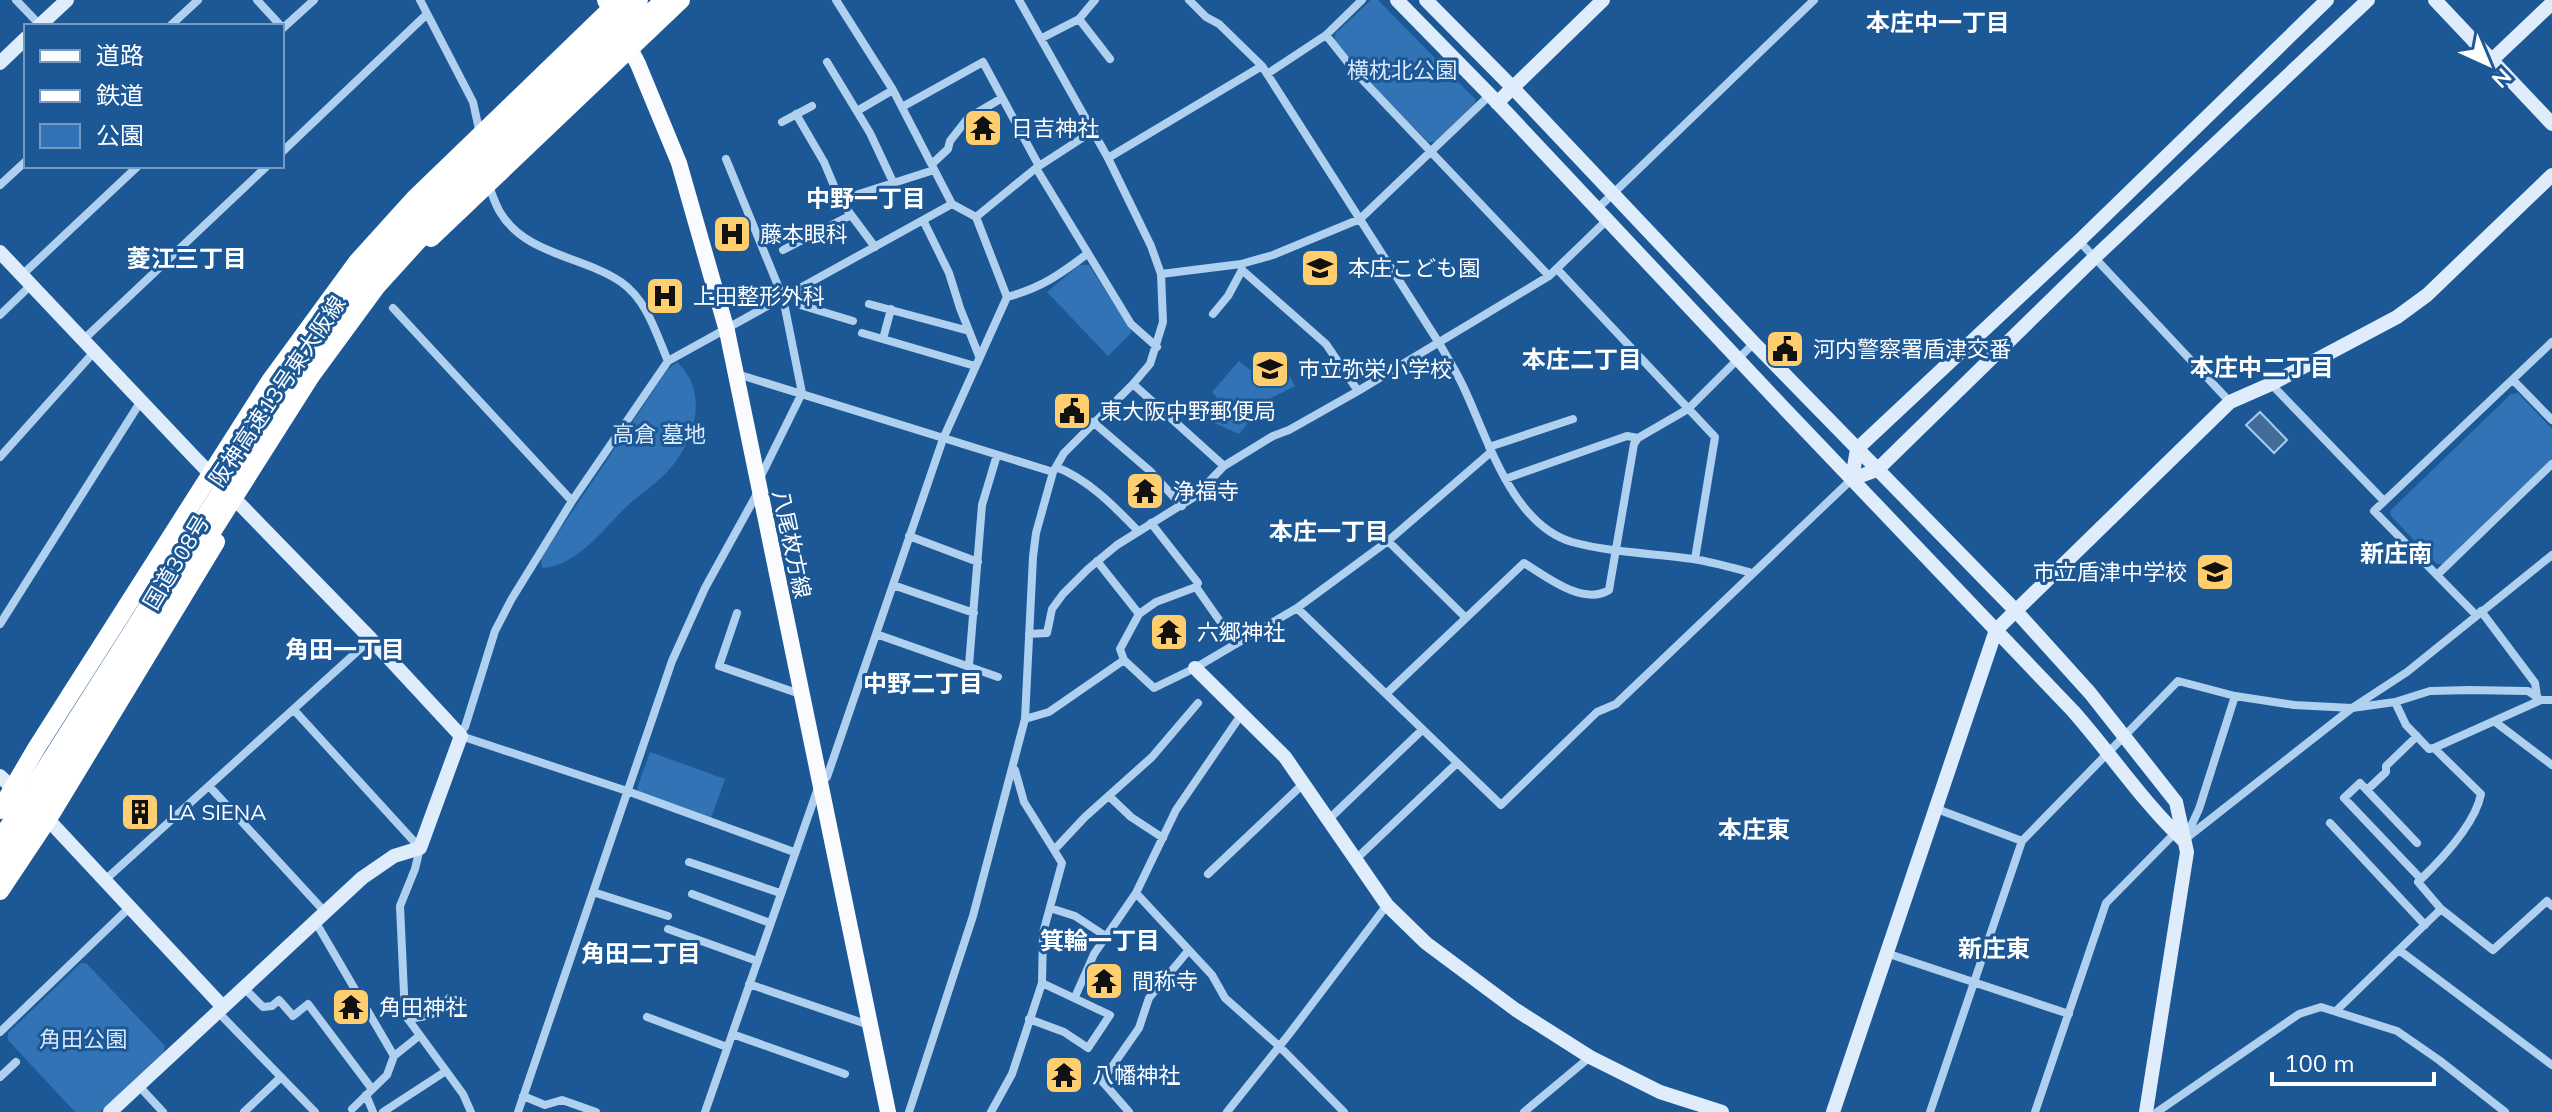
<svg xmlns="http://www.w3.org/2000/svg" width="2552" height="1112" viewBox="0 0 2552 1112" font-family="Mulish,'Noto Sans JP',sans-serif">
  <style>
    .green { fill: #3173b4 }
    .water { fill: #436d98; stroke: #a4ccf1; stroke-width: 2 }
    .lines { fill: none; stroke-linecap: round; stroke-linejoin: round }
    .street { stroke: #b0d0ef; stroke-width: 8 }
    .secondary { stroke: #deecfb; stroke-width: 14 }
    .primary { stroke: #f9fbff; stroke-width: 16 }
    .highway { stroke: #fff; stroke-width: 18 }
    .rail { stroke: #fff; stroke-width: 3; stroke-dasharray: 14 6; stroke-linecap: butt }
    .highway-bridge { stroke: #fff; stroke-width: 18 }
    .labels { text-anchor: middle; stroke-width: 6; stroke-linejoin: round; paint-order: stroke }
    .park-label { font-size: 22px; fill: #d7e9fb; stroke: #1d5896 }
    .poi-label { font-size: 22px; fill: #fff; stroke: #1d5896; text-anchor: start }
    .street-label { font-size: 22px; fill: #fff; stroke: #1d5896 }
    .neighbourhood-label { font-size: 24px; font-weight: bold; fill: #fff; stroke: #1d5896 }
  </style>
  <rect width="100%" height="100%" fill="#1d5896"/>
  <path class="green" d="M1371 0H1378L1475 99V104L1437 142H1428L1361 73 1335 40V34Z
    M1079 265H1089L1132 332 1108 356 1047 292Z
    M1264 356 1290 377 1295 386 1265 401 1239 434 1210 421 1202 413 1218 399 1212 392 1239 361 1250 370Z
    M677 362C710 393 695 442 667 472 655 485 638 495 625 508 603 530 575 567 542 568L541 558 668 369Z
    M2518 393 2552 429V460L2444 564H2437L2391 516 2390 511 2511 394Z
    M650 752 725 779 711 818 639 793 637 789Z
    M81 963 87 964 165 1046 164 1053 100 1112H75L8 1040V1033Z"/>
  <path class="water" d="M2260 412 2287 440 2274 453 2246 425Z"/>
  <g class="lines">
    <path class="street" d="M16 0 40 25
      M257 0 281 26
      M420 0 473 102 480 134
      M1189 0 1206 17 1219 24 1262 66 1439 343C1447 357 1456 371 1463 386 1487 436 1511 524 1572 542 1612 553 1652 553 1693 559 1713 562 1733 568 1752 573
      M1079 19 1110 59
      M170 26 198 0
      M282 29 314 0
      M1326 35 1357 74 1549 276
      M1042 38 1079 19 1095 0
      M827 62 870 133 893 182
      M1267 74 1326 35 1362 0
      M902 107 983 62 1039 166
      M857 111 893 90
      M796 114 824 162 840 200 875 247
      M782 122 812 106
      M282 152 427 14
      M1108 158 1262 66
      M726 159 783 298 802 393 760 478
      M932 164 948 149 950 141 968 118 1002 98
      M1036 168 1131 324 1157 347
      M488 184C492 193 495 204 500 212 525 255 583 256 621 282 647 300 656 333 668 361
      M0 185 26 161
      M840 200 934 170
      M1597 209 1814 0
      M976 217 1036 168 1093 131
      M923 220 949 273 960 308 979 356
      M2079 241 2230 402
      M783 250 851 215
      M1241 264 1242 270 1326 344 1358 391
      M1557 269 1715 437 1695 559
      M1161 274 1241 264 1273 255 1360 219 1490 95
      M22 275 138 166
      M798 289 797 304 853 321
      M1007 297C1041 288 1059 275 1087 254
      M869 304 969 331
      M393 308 572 501
      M1213 314 1228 296 1242 270
      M0 315 31 285
      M862 333 975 366
      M883 339 891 309
      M83 340 267 166
      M737 374 1053 472
      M2513 380 2552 420
      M1133 384 1224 466
      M2271 384 2384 501
      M1093 422 1150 471 1182 506
      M1489 447 1573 419
      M0 457 94 352
      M1056 467C1088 479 1115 507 1138 531
      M1505 479 1627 436 1638 438 1688 409 1754 343
      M1151 523 1198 583 1196 587 1236 644
      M909 536 978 562
      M1388 541 1466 618
      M1097 561 1139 614
      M2438 574 2552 464
      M893 585 974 613
      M1297 608 1388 541 1491 452
      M2481 611 2535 683 2537 696
      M737 613 719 666 800 694
      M2476 615 2374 511 2552 342
      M0 624 141 401
      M876 634 998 677
      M1029 634 1047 633 1052 609 1063 594 1088 569 1117 545 1194 497 1224 466 1273 436 1289 430 1358 391 1549 276 1607 220
      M1124 660 1120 649 1139 614 1156 602 1196 587
      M969 665 982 505 997 455
      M1387 693 1524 563C1547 577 1583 606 1609 590L1634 444 1638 438
      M2395 702 2406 725 2429 749 2434 748 2481 794C2475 825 2440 861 2418 882L2441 909 2493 950 2547 901 2552 906
      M294 710 420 848 415 869 400 906 405 1015 463 1094 471 1112
      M1025 719 1049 712 1124 660 1154 688 1195 668 1297 608 1501 805 1597 712 1616 704 1852 479
      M2494 721 2552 765
      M459 733 465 727 495 631 511 600 572 501 668 361 952 204
      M461 736 627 791 794 852
      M2434 748 2541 700
      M209 786 324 911
      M2367 790 2386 772V766L2417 736
      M1110 797 1131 817 1163 838
      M1937 809 2022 841
      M1328 820 1422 730
      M2330 823 2425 925
      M2185 839 2199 809 2235 696
      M2184 840 2352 708 2407 672 2552 555
      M2417 843 2360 783 2344 798 2421 879
      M1055 849 1085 817 1152 757 1198 703
      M1356 859 1457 763
      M689 862 780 893
      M1208 874 1303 784
      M105 880 371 639
      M593 892 668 916
      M1136 893 1212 975 1225 998 1279 1046 1344 1112
      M692 894 770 923
      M1050 908 1075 916 1107 937
      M315 921 394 1056
      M668 929 757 961
      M2399 950 2552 1065
      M1886 953 2069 1014
      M749 984 869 1025
      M243 987 263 1007 272 1006 279 1000 293 1016 308 1004 372 1089
      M1075 997 1094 954 1136 893 1176 810 1241 715
      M2337 1010 2441 909
      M217 1011 281 1077 244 1112
      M647 1017 727 1047
      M408 1019C426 1017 440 1015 449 998L462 1002
      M1029 1019 1064 1032 1088 1048 1110 1015 1042 983
      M0 1032 130 907
      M732 1034 845 1074
      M0 1077 16 1062
      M281 1077 315 1112
      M138 1085 163 1112
      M366 1095 373 1112
      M523 1096 545 1105 562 1100 596 1112
      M352 1109 387 1075 394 1056 419 1036
      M383 1112 446 1071
      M518 1112 672 661 705 588 758 492
      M705 1112 819 785 827 777 943 439 1007 297 976 217 952 204 893 90 836 0
      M909 1112 973 916 1025 719 1033 557 1036 533 1053 472 1064 453 1133 384 1150 364 1163 322 1161 274 1151 246 1108 158 1019 0
      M991 1112 1012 1074 1042 983 1043 933 1062 863 1024 802 1015 770
      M1129 1112 1102 1081 1139 1028 1149 998 1188 951
      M1227 1112 1290 1033 1387 905
      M1524 1112 1590 1057
      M1930 1112 2022 841 2178 681 2235 696 2294 705 2352 708 2395 702 2430 691 2470 690 2528 691 2541 700H2552
      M2035 1112 2106 903 2175 833
      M2157 1112 2299 1014 2321 1007 2397 1031 2439 1060 2505 1112"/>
    <path class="secondary" d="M1397 0 1490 95 1782 406 2073 711C2111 754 2142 801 2183 840
      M1426 0 1513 88 1754 343 2015 610 2090 693 2176 802 2187 852 2146 1112
      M2435 0 2552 124
      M39 26 67 0
      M2493 59 2552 3
      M0 63 26 38
      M1497 103 1603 0
      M0 252 194 457 371 639 461 736 420 848 394 856 362 878 110 1112
      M1852 479 1877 470 2094 258 2368 0
      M1852 479 1857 449 2079 241 2327 0
      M1195 668 1285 757 1387 905 1426 943 1516 1010 1590 1057 1660 1092 1722 1112
      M0 776 20 795
      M42 813 222 1006
      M1833 1112 1996 630 2230 402 2271 384 2397 317 2427 295 2552 175"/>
    <path class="primary" d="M605 0 638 64 679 163 727 331 888 1112"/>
    <path class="highway" d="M431 238 681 0
      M0 810 37 747 270 381 357 262 414 199 620 0
      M0 891 48 819 216 542"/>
    <path class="rail" d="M0 859 345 326 387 269 433 217 576 76"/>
    <path class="highway-bridge" d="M0 840 298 370 366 277 445 187 639 0
      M0 866 311 376 377 286 456 199 664 0"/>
  </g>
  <defs>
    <symbol id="temple-square" viewBox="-11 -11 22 22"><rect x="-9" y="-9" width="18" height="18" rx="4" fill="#ffce6f" stroke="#1d5896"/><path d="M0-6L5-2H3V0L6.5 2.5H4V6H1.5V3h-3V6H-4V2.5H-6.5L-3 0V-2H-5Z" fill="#111"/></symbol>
    <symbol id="hospital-square" viewBox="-11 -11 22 22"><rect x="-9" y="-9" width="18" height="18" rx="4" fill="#ffce6f" stroke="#1d5896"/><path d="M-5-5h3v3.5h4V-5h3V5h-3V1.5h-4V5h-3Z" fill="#111"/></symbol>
    <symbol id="school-square" viewBox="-11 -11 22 22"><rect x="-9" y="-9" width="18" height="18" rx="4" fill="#ffce6f" stroke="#1d5896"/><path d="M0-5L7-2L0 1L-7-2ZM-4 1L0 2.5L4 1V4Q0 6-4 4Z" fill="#111"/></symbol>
    <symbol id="civic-square" viewBox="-11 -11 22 22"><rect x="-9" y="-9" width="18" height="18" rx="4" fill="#ffce6f" stroke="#1d5896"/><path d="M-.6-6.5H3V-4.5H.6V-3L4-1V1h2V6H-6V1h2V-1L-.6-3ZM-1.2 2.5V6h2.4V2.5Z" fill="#111"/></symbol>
    <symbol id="building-square" viewBox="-11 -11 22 22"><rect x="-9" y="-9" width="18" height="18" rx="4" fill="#ffce6f" stroke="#1d5896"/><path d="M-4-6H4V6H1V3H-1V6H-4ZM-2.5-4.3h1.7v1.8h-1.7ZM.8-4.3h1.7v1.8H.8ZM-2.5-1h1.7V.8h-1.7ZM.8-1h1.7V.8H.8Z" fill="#111"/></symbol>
  </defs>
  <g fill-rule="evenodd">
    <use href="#temple-square" x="961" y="106" width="44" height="44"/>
    <use href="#hospital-square" x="710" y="212" width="44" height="44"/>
    <use href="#school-square" x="1298" y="246" width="44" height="44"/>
    <use href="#hospital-square" x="643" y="274" width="44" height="44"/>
    <use href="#civic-square" x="1763" y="327" width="44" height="44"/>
    <use href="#school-square" x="1248" y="347" width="44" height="44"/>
    <use href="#civic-square" x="1050" y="389" width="44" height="44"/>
    <use href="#temple-square" x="1123" y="469" width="44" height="44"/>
    <use href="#school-square" x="2193" y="550" width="44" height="44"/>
    <use href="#temple-square" x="1147" y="610" width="44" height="44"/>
    <use href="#building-square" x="118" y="790" width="44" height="44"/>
    <use href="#temple-square" x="1082" y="959" width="44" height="44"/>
    <use href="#temple-square" x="329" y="985" width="44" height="44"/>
    <use href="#temple-square" x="1042" y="1053" width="44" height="44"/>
  </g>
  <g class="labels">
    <g class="park-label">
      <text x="1402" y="78">横枕北公園</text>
      <text x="659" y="442">高倉 墓地</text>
      <text x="83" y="1047">角田公園</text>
    </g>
    <g class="poi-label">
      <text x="1011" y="136">日吉神社</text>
      <text x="760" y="242">藤本眼科</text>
      <text x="1348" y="276">本庄こども園</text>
      <text x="693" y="304">上田整形外科</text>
      <text x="1813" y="357">河内警察署盾津交番</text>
      <text x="1298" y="377">市立弥栄小学校</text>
      <text x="1100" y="419">東大阪中野郵便局</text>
      <text x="1173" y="499">浄福寺</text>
      <text x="2187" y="580" text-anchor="end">市立盾津中学校</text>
      <text x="1197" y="640">六郷神社</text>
      <text x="168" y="820">LA SIENA</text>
      <text x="1132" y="989">間称寺</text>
      <text x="379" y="1015">角田神社</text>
      <text x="1092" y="1083">八幡神社</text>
    </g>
    <g class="street-label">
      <text transform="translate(277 391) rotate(-56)" y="8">阪神高速13号東大阪線</text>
      <text transform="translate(792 544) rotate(78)" y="8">八尾枚方線</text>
      <text transform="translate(176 562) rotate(-59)" y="8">国道308号</text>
    </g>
    <g class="neighbourhood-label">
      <text x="1938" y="31">本庄中一丁目</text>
      <text x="866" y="207">中野一丁目</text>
      <text x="187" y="267">菱江三丁目</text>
      <text x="1582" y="368">本庄二丁目</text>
      <text x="2262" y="376">本庄中二丁目</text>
      <text x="1329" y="540">本庄一丁目</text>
      <text x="2396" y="562">新庄南</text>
      <text x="345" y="658">角田一丁目</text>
      <text x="923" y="692">中野二丁目</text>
      <text x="1754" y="838">本庄東</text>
      <text x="1100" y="949">箕輪一丁目</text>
      <text x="1994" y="957">新庄東</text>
      <text x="641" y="962">角田二丁目</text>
    </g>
  </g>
  <rect x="24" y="24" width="260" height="144" fill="#1d5896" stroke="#779bc0" stroke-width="2"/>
  <rect x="40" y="50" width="40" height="12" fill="#f9fbff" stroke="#779bc0" stroke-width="2"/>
  <text x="96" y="64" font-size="24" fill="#ffffff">道路</text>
  <rect x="40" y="90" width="40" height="12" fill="#ffffff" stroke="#779bc0" stroke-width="2"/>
  <text x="96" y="104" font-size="24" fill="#ffffff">鉄道</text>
  <rect x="40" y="124" width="40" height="24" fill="#3173b4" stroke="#779bc0" stroke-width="2"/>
  <text x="96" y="144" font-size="24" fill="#ffffff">公園</text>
  <g transform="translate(2488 64) rotate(136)" stroke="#1d5896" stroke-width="6" paint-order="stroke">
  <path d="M0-6L14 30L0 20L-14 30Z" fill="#ffffff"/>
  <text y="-12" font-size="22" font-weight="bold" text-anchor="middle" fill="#ffffff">N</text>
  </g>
  <path d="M2272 1072v12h162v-12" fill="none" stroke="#ffffff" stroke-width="4"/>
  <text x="2284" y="1072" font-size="24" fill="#ffffff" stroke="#1d5896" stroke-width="6" paint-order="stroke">100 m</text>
</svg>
